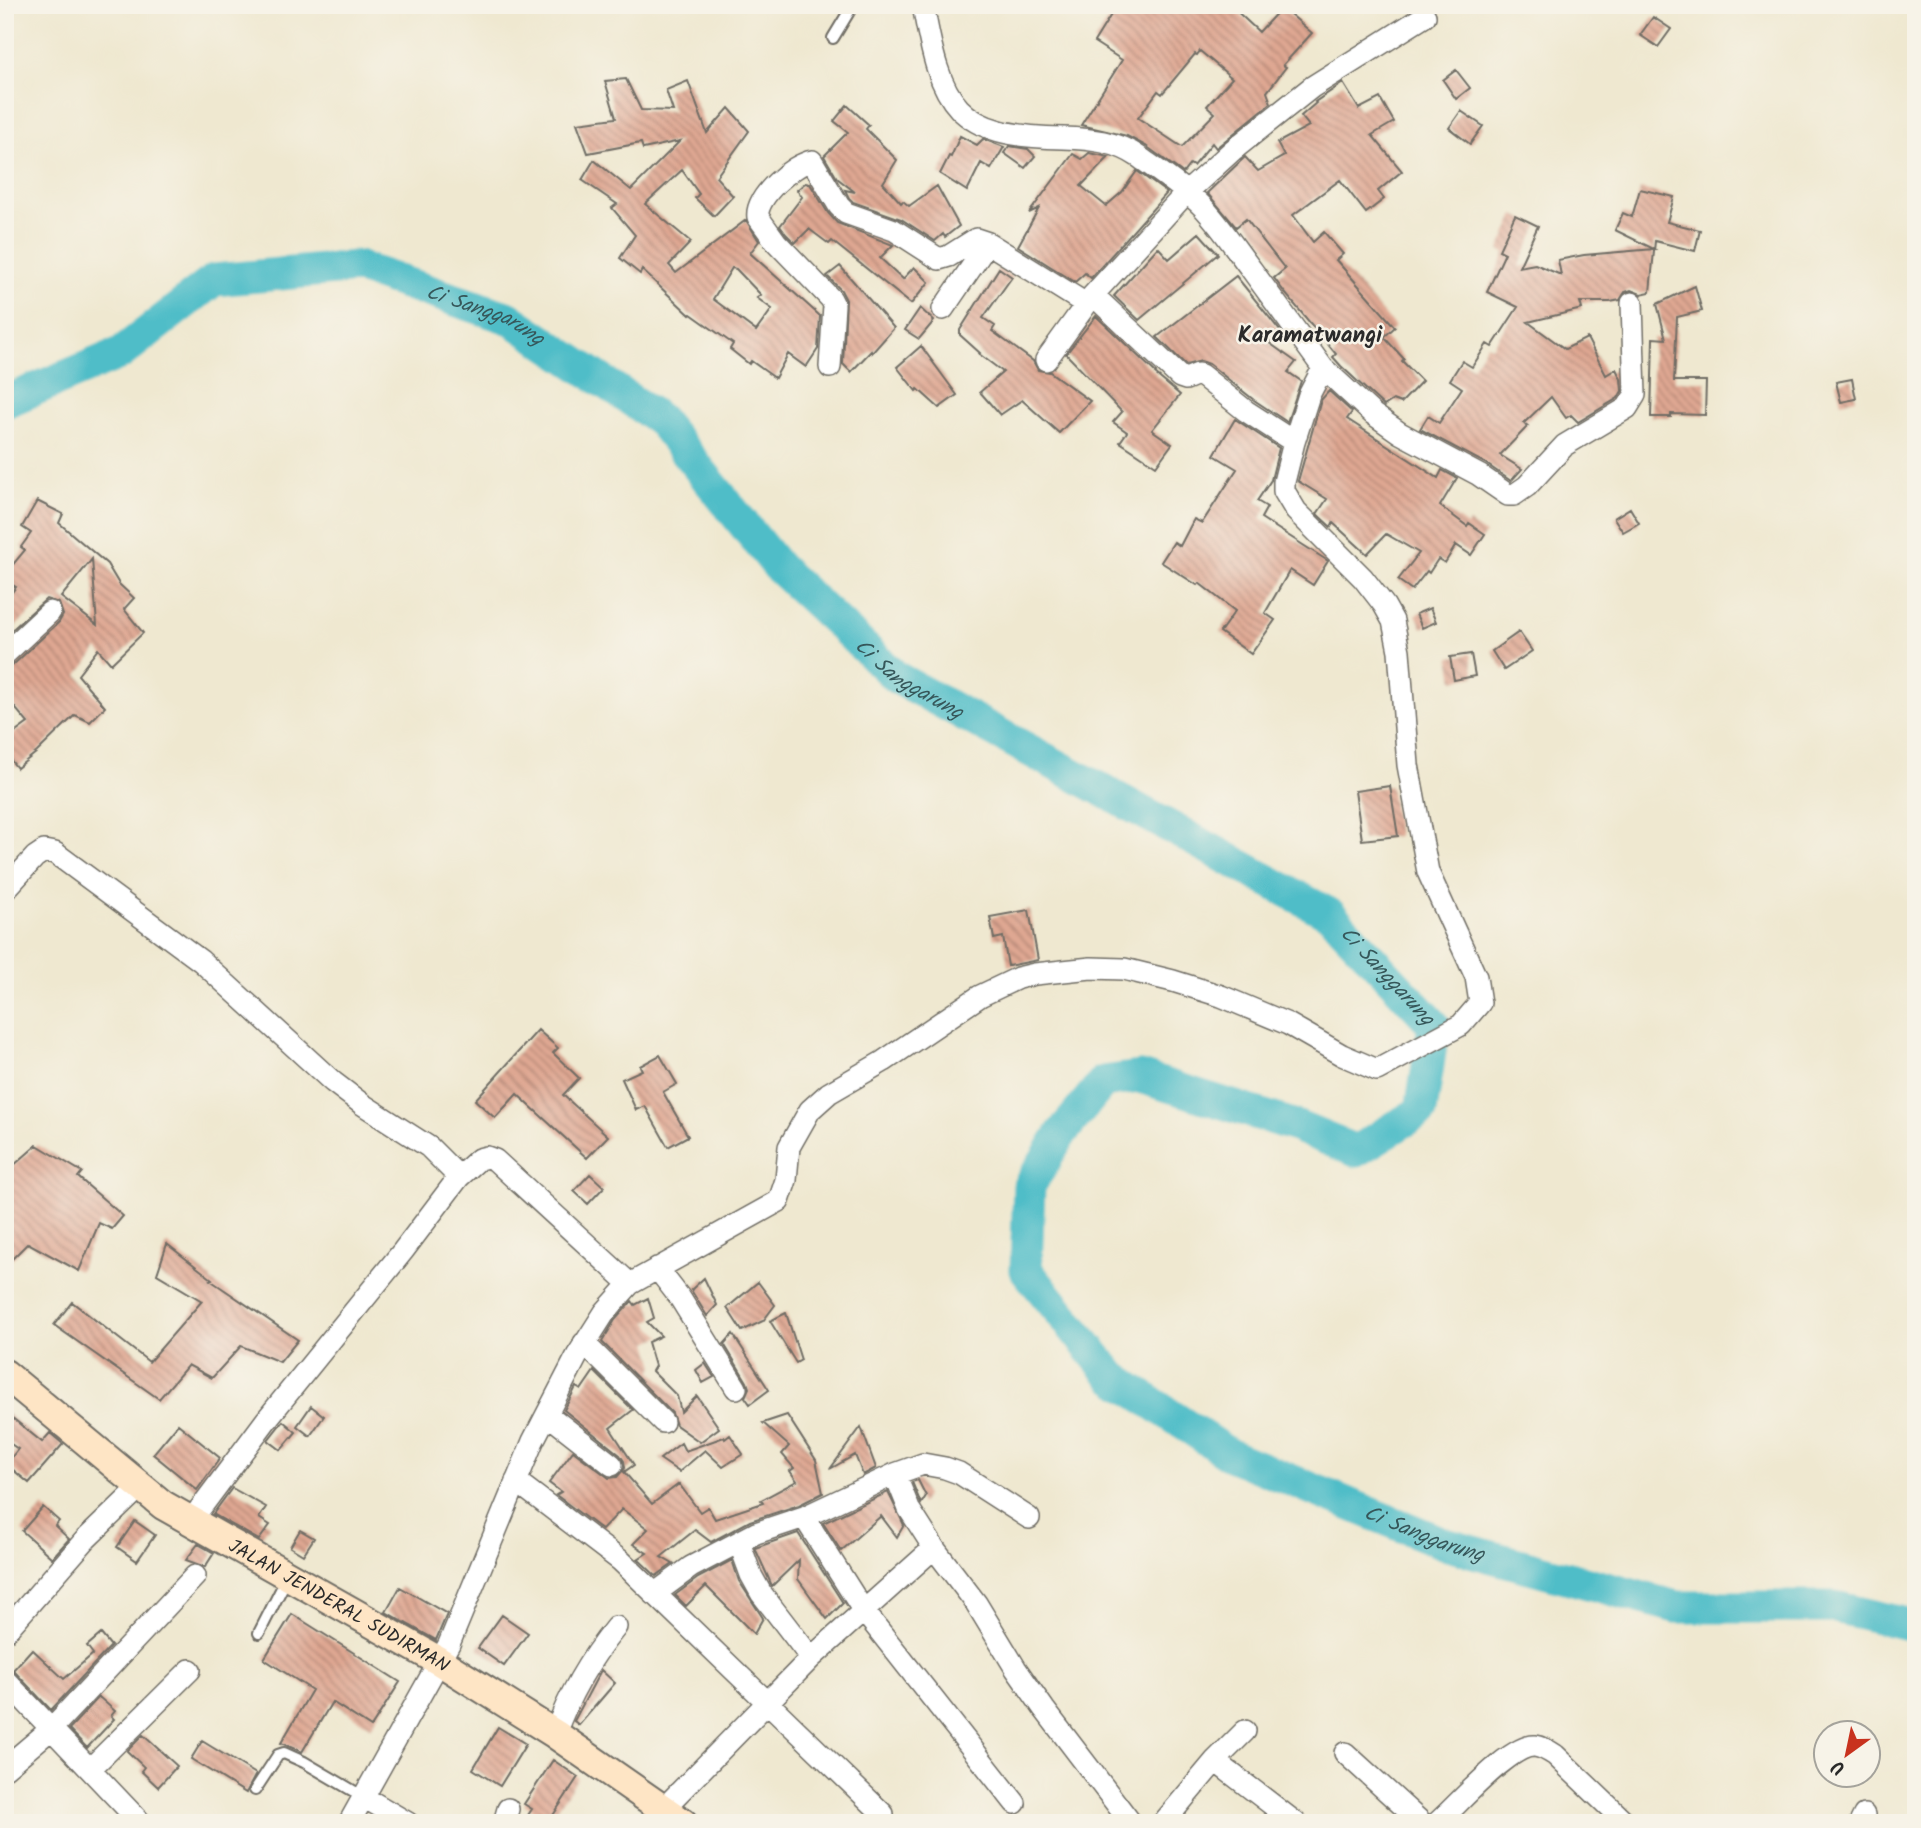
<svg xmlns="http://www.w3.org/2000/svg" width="1921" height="1828" viewBox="0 0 1921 1828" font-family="Kalam,sans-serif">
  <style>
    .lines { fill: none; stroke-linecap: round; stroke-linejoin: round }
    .river { stroke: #50bdc8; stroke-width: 33 }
    .building { fill: url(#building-back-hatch); fill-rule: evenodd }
    .lane-casing { stroke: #706d65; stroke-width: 14 }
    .street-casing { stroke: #706d65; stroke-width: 24 }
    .secondary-casing { stroke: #706d65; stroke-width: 32 }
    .lane { stroke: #fff; stroke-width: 10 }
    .street { stroke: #fff; stroke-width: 21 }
    .secondary { stroke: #fee5c5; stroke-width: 28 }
    .labels { text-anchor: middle; stroke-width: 5; stroke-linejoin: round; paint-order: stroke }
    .street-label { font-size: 19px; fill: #2b2b2b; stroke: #f7f3e8 }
    .water-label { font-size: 21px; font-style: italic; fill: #36575a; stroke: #f7f3e8 }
    .quarter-label { font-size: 23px; font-weight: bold; fill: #2b2b2b; stroke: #f7f3e8 }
  </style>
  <defs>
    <pattern id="building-back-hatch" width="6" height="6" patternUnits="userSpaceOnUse" patternTransform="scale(1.75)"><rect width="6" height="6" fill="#dfa792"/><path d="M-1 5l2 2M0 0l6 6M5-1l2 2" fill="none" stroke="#b58877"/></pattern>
  </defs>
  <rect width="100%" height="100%" fill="#f7f3e8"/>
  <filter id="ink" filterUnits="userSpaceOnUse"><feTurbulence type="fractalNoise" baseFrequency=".0143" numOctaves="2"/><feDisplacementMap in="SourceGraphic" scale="14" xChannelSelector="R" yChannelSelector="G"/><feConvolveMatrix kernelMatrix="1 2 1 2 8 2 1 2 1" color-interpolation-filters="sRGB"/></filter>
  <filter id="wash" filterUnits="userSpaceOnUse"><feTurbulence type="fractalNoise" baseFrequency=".00686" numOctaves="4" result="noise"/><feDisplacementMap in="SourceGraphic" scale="28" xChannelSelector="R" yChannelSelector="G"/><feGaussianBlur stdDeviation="1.57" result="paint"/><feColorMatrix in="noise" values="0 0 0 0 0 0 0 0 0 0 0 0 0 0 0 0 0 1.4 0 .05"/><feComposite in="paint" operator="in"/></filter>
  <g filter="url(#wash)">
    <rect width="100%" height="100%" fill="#efe8d0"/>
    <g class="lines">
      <path class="river" id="s1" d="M5 402 121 353 214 280 357 267 509 318 659 419 779 568 897 678 1331 915 1434 1025 1421 1111 1356 1151 1293 1125 1140 1077 1103 1082 1061 1134 1029 1186 1026 1270 1112 1376 1230 1455 1448 1545 1676 1607H1835L1916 1626"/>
    </g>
    <g id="blocks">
      <path class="building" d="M1117 5H1230L1259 32 1282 7 1312 33 1283 65 1286 67 1267 92 1271 103 1216 148 1212 143 1193 166 1190 164 1183 173 1146 146 1127 136 1081 125 1122 60 1094 42ZM1200 51 1232 78 1207 106 1215 113 1182 147 1138 118 1158 91 1162 94 1195 54 1197 55Z
        M1653 17 1671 29 1658 47 1640 35Z
        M1456 70 1470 88 1456 99 1443 80Z
        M626 79 641 110 673 111 666 90 688 81 707 133 729 108 749 131 716 177 733 196 714 216 695 198 699 194 682 170 645 204 691 242 669 265 676 273 746 220 759 241 750 253 820 316 818 349 806 367 788 354 775 378 751 361 749 364 730 349 733 344 691 314 690 315 642 270 640 274 620 258 635 235 612 208 617 204 582 180 594 160 631 190 680 141 643 149 641 143 588 153 577 123 616 118 605 81ZM732 268 736 269 761 295 757 298 772 309 756 331 713 299Z
        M1343 83 1359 109 1380 98 1394 122 1372 135 1402 171 1378 191 1384 199 1366 213 1340 180 1293 215 1313 242 1324 232 1343 254 1336 260 1395 327 1384 337 1404 359 1402 361 1422 381 1401 403 1393 400 1384 406 1341 366 1333 357 1336 354 1285 293 1274 278 1285 269 1246 219 1236 227 1207 193 1245 157 1258 171 1284 156 1277 143 1309 126 1301 116 1316 103 1315 102Z
        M847 105 869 125 866 129 897 160 883 183 901 203 903 201 909 206 937 186 959 226 945 237 943 234 935 241 901 219 853 202 849 198 845 190 855 192 837 178 824 156 848 132 834 121Z
        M1461 111 1483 126 1470 144 1449 128Z
        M960 136 977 145 983 139 1004 147 991 169 981 163 967 191 940 174 949 156 951 157Z
        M1009 146 1028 149 1035 156 1025 168 1004 153Z
        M1089 153 1109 157 1081 186 1106 206 1122 192 1137 171 1167 193 1091 278 1085 273 1075 282 1018 246 1039 208 1029 213 1073 154 1082 159Z
        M805 183 810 184 828 213 837 223 893 245 880 258 903 279 914 267 929 282 911 304 832 241 829 244 809 229 795 243 786 234 780 226 802 197 797 190Z
        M1640 189 1674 197 1667 222 1700 230 1695 251 1655 241 1650 292 1641 294 1631 290 1625 292 1620 300 1610 302H1580L1582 309 1528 322 1565 349 1587 338 1606 375 1616 369 1621 379 1622 391 1618 398 1578 422 1571 415 1566 418 1551 397 1524 423 1528 426 1500 455 1522 469 1511 481 1485 463 1420 429 1428 416 1439 423 1462 388 1450 380 1462 361 1472 367 1487 344 1492 347 1518 307 1487 292 1505 253 1499 250 1515 215 1538 226 1519 267 1535 264 1561 275 1558 260 1584 255 1654 249 1615 230 1623 213 1632 217Z
        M1199 233 1218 254 1139 320 1114 296 1158 247 1169 259Z
        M840 266 894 328 872 353 871 351 851 372 843 364 846 300 841 290 827 276Z
        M999 268 1012 277 983 318 995 326 992 331 1033 361 1038 370 1050 372 1090 401 1059 433 1022 400 1000 415 980 392 1003 372 979 354 980 353 960 335V330Z
        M1236 276 1281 332 1268 342 1296 362 1288 372 1301 381 1287 422 1254 400 1209 364 1201 361 1186 365 1157 337Z
        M1695 286 1702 311 1677 317 1674 381H1706L1705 415 1671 414V417H1651L1653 338 1666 339 1657 304Z
        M920 308 934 321 919 339 905 330Z
        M1096 316 1156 373 1155 374 1180 395 1152 430 1172 444 1156 466 1120 442 1127 432 1113 422 1122 412 1066 354Z
        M921 346 957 395 939 408 918 389 916 391 897 367Z
        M1852 379 1856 399 1841 402 1836 382Z
        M1329 391 1352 412 1347 419 1438 478 1442 470 1457 478 1440 506 1467 526 1469 523 1485 534 1471 555 1456 545 1445 563 1438 559 1429 573 1427 571 1412 590 1398 580 1419 553 1386 534 1367 554 1333 523 1331 527 1317 514 1327 499 1298 481 1321 400Z
        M1235 419 1279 448 1271 480 1257 501 1267 507 1261 518 1328 561 1313 585 1290 570 1265 613 1275 620 1251 654 1220 632 1235 611 1199 583 1197 585 1161 562 1174 542 1180 546 1194 519 1202 523 1237 469 1214 455Z
        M37 501 63 514 59 523 107 564 119 584 134 598 124 609 143 633 111 664 98 649 78 675 105 707 90 722 75 715 37 752 17 768 5 753V740L28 723 5 696V667L14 664 59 622 63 615 59 603 46 599 5 636V601L16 587 5 580V574L25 550 21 547 31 533 22 527ZM92 559 97 625 61 597Z
        M1630 508 1639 523 1623 532 1614 518Z
        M1430 608 1436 622 1422 628 1416 614Z
        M1519 632 1532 651 1504 670 1492 651Z
        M1471 654 1475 676 1454 680 1450 657Z
        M1390 786 1398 836 1362 840 1355 791Z
        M1029 910 1038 960 1008 966 1003 937 994 939 990 917Z
        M538 1030 558 1048 553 1053 579 1078 563 1095 608 1136 587 1158 517 1094 495 1118 475 1100Z
        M660 1055 677 1084 663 1092 688 1136 668 1147 645 1106 636 1110 622 1079 642 1070 640 1066Z
        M37 1145 82 1172 78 1177 123 1216 112 1229 99 1223 79 1271 28 1243 5 1266V1173Z
        M590 1174 604 1187 588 1204 574 1191Z
        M167 1244 212 1279 210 1280 298 1340 280 1362 241 1346 212 1378 188 1365 159 1399 54 1325 72 1302 149 1362 202 1301 157 1274Z
        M704 1278 717 1305 707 1316 691 1290Z
        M758 1282 775 1305 763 1321 742 1331 727 1308Z
        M648 1298 654 1318 647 1322 661 1336 648 1342 655 1366 652 1371 677 1396 681 1412 697 1396 719 1428 700 1442 676 1425 672 1413 602 1342 615 1320 632 1301 635 1305Z
        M786 1313 801 1360 796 1363 770 1321Z
        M733 1334 769 1390 750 1404 745 1397 749 1388 747 1382 724 1344Z
        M705 1363 714 1377 703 1383 696 1370Z
        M594 1371 633 1410 610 1428 634 1465 624 1472 652 1504 679 1484 700 1512 708 1507 715 1519 763 1503 761 1500 797 1481 790 1471 794 1468 782 1454 789 1446 763 1423 787 1415 816 1460 823 1493 799 1505 750 1521 711 1542 695 1530 661 1557 673 1564 656 1576 638 1559 647 1553 633 1544 648 1529 622 1509 602 1530 556 1495 561 1492 549 1483 573 1451 609 1478 617 1477 625 1468 624 1461 620 1455 564 1410 576 1387 581 1390Z
        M311 1406 324 1416 310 1436 297 1426Z
        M5 1412 42 1442 50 1433 63 1444 29 1483 6 1464 18 1449 5 1440Z
        M283 1421 296 1432 281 1450 268 1440Z
        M178 1424 220 1458 197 1490 153 1454Z
        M861 1427 876 1468 863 1475 855 1455 830 1469Z
        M730 1435 743 1454 723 1467 705 1450 679 1472 660 1459 681 1443 685 1451 724 1437 725 1439Z
        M918 1480 926 1496 921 1504 912 1482Z
        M232 1488 266 1507 259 1518 270 1525 259 1540 213 1514Z
        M888 1492 904 1525 897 1537 881 1516 841 1551 823 1523Z
        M43 1507 59 1521 55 1526 69 1539 52 1558 22 1531Z
        M135 1521 155 1535 137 1561 117 1547Z
        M300 1530 314 1538 303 1555 290 1547Z
        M798 1533 843 1603 827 1619 798 1579 799 1560 772 1586 755 1548Z
        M198 1544 214 1553 205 1567 186 1560Z
        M732 1560 739 1581 763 1618 754 1634 706 1586 686 1606 675 1595 698 1578Z
        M400 1587 447 1614 436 1640 386 1612Z
        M292 1614 400 1682 371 1727 332 1702 302 1752 281 1743 312 1690 264 1659Z
        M502 1615 528 1633 504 1666 478 1648Z
        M101 1634 111 1646 51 1710 13 1670 32 1649 64 1679 93 1654 87 1646Z
        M601 1670 615 1683 579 1725 574 1721Z
        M99 1697 115 1711 111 1716 114 1719 87 1748 69 1729Z
        M498 1727 526 1744 500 1786 473 1769Z
        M143 1735 177 1766 158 1787 141 1771 144 1767 127 1751Z
        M202 1741 256 1774 246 1793 191 1759Z
        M553 1760 578 1777 548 1823H523L532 1809 524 1804Z"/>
    </g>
  </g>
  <g filter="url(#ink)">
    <use href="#blocks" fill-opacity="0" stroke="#706d65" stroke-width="2"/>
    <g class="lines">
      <defs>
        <path id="lane" d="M833 38 853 5
          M259 1633 288 1576
          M255 1790 278 1755 284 1753 304 1762 362 1796"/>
        <path id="street" d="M1093 295 1180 377 1186 379 1198 374 1201 375 1246 411 1294 442
          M943 309 988 243 1086 304
          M1046 360 1093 295 1186 193 1233 150 1312 87 1425 16
          M830 367 834 305 831 299 776 242 758 217C755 197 793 164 812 161L839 206 846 213 894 230 939 259 949 256 976 239 988 243
          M1323 368 1373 414 1400 433 1479 475 1508 495H1514L1527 486 1565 445 1627 408 1635 395 1632 303
          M5 654 50 612
          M5 890 35 857 44 851 55 853 201 961 333 1082 362 1104 429 1147 459 1177
          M657 1268 680 1298 736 1388
          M584 1343 663 1422
          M547 1414 612 1465
          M895 1474 909 1509 934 1548
          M516 1481 621 1561 883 1814
          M804 1517 863 1610 1015 1803
          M190 1522 267 1419 403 1251 459 1177 479 1159 487 1157 495 1160 630 1284
          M739 1542 751 1575 761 1593 811 1658
          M654 1594 691 1567 756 1533 804 1517 895 1474 923 1464 945 1468 959 1473 1029 1518
          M5 1632 86 1539 141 1486
          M5 1680 141 1823
          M555 1734C569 1694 589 1660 616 1627
          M1345 1753 1422 1823
          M1215 1761 1296 1823
          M5 1768 51 1729 195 1576
          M90 1769 190 1670
          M362 1796 408 1823
          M663 1809 811 1658 934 1548 976 1603 1016 1669 1044 1709 1131 1823
          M349 1823 449 1644 533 1441 577 1356 605 1312 630 1284 779 1201 786 1180 789 1147 810 1110 829 1093 884 1061 980 996 1018 978 1035 974 1091 968 1124 969 1173 981 1221 996 1288 1024 1342 1055 1377 1070 1461 1025 1480 1003 1476 977 1428 872 1408 765 1399 651 1393 621 1384 605 1363 578 1296 511 1284 491V482L1294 442 1309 395 1323 368C1299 335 1275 302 1251 269 1235 248 1220 225 1202 206 1184 188 1160 172 1139 157 1116 141 1091 139 1063 138 955 136 941 106 923 5
          M504 1823 508 1809
          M1163 1823 1215 1761 1245 1731
          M1437 1823C1457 1806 1510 1744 1535 1746 1543 1747 1549 1751 1555 1755L1626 1823
          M1860 1823 1864 1815"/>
        <g id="secondary">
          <path id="s2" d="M5 1374 163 1505 439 1661 555 1734 683 1823"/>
        </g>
      </defs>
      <use href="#lane" class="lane-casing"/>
      <use href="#street" class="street-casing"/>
      <use href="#secondary" class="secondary-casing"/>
      <use href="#lane" class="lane"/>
      <use href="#street" class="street"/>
      <use href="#secondary" class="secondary"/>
    </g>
  </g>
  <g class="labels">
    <g class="street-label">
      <text dy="7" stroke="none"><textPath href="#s2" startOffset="408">JALAN JENDERAL SUDIRMAN</textPath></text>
    </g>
    <g class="water-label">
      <text dy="7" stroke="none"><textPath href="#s1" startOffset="525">Ci Sanggarung</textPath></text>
      <text dy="7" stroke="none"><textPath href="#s1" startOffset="1092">Ci Sanggarung</textPath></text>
      <text dy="7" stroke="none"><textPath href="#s1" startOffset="1659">Ci Sanggarung</textPath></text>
      <text dy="7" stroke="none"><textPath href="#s1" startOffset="2856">Ci Sanggarung</textPath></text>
    </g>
    <g class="quarter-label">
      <text x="1310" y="342">Karamatwangi</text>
    </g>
  </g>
  <rect width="1921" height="1828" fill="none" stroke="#f7f3e8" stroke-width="28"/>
  <g transform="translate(1847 1754) rotate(213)"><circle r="33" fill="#f7f3e8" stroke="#a5a39c" stroke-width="2"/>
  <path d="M0-5L12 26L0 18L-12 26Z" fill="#c8321e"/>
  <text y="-10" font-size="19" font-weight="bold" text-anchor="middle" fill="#2b2b2b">U</text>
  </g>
</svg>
